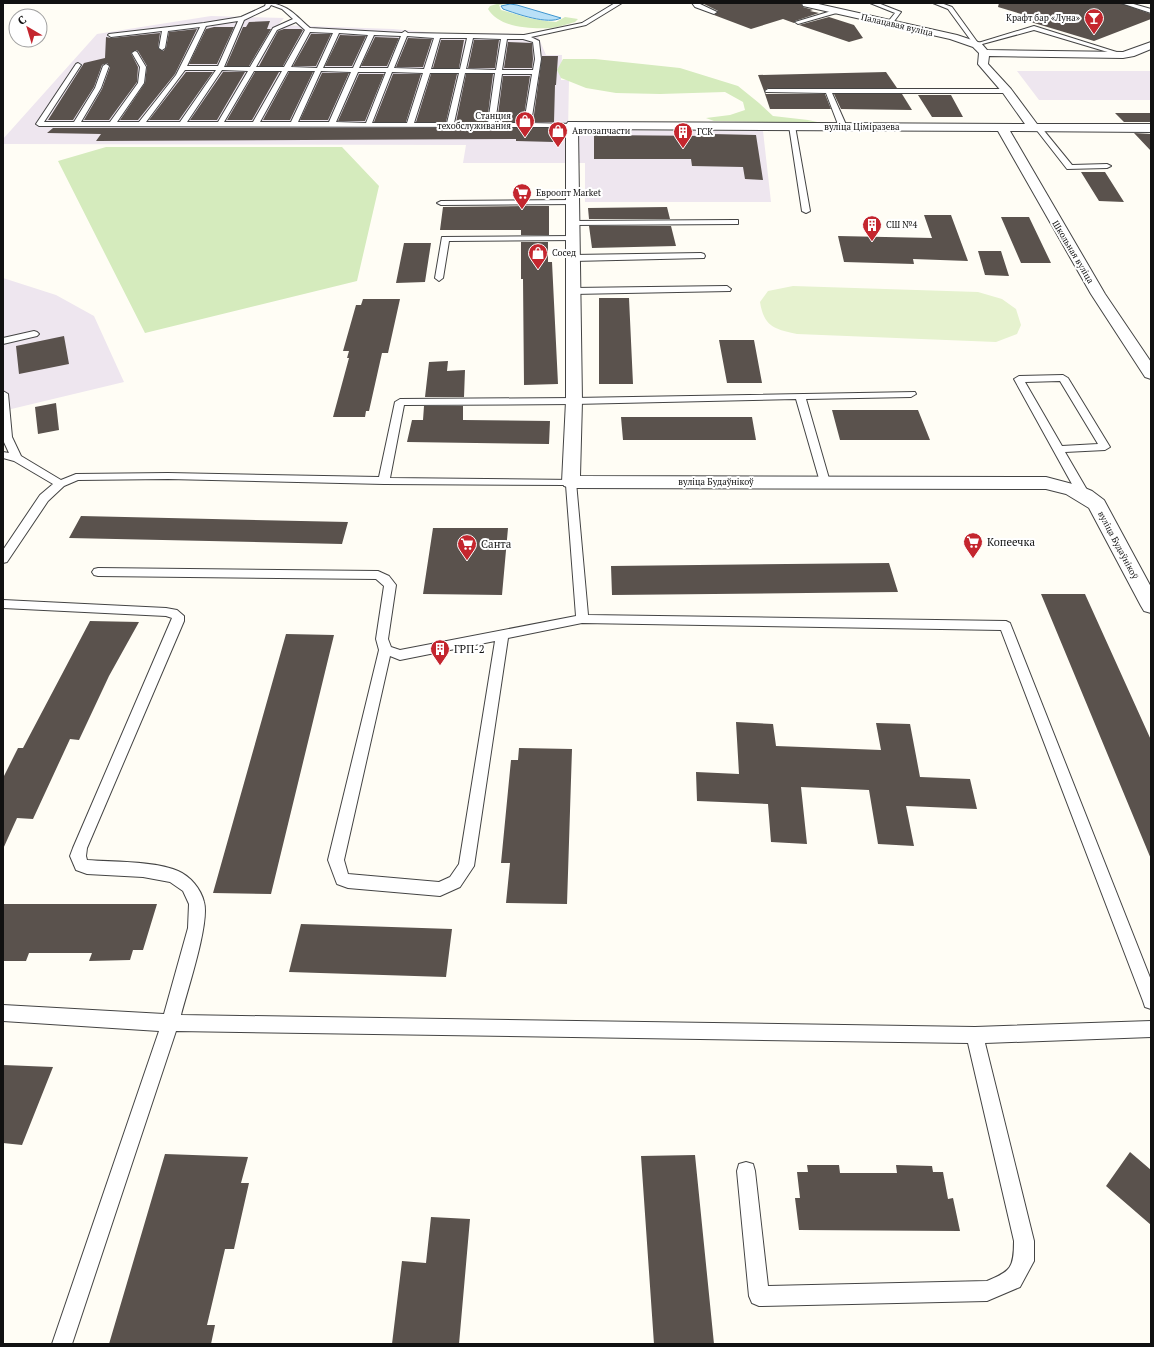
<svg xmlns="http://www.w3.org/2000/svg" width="1154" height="1347" viewBox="0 0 1154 1347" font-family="'PT Serif',serif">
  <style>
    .industrial { fill: #eee6ef }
    .green { fill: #d5ebbd }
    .pitch { fill: #e6f2cf }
    .water { fill: #b9e0f7; stroke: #3f96cf }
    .building { fill: #5a524d }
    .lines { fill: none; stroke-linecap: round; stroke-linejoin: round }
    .lane-casing { stroke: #444; stroke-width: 2 }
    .street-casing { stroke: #444; stroke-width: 2 }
    .lane { fill: #fff; fill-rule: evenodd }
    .street { fill: #fff; fill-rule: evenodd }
    .labels { text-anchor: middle; stroke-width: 4; stroke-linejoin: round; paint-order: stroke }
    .far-poi-label { font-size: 9px; fill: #111; stroke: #fff; text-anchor: start }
    .far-street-label { font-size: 9px; fill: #111; stroke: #fff }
    .poi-label { font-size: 11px; fill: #111; stroke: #fff; text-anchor: start }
  </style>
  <rect width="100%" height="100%" fill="#fffdf5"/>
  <path class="industrial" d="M211 16 284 18 278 25 393 29 437 33 537 34 546 55H562L561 80H569L568 130 763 131 771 202H585V163H463L466 145 3 144V139L97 34Z
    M1017 71H1151V100H1039Z
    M3 278 56 295 94 316 124 382 3 411Z"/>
  <path class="green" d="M500 3H514L499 5 501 10 529 18 546 21 556 22 565 17 578 19 575 22C567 24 559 27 551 28 531 29 499 28 488 9L490 6Z
    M563 59H595L680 68 738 86 759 103 773 116 808 120 822 123 714 121 706 118 730 115 745 110 743 102 725 92 660 94 616 93 586 88 561 78 557 70Z
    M106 147H342L379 186 357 281 145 333 58 161Z"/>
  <path class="pitch" d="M793 286 978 292 1002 299 1016 309 1021 325 1017 334 996 342 797 334C775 329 764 327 760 302L768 291Z"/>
  <path class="water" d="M510 4 517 5 561 18C548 25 517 14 503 9L501 6Z"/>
  <path class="building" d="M702 3H801L803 7 813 10 810 11 819 13 795 21 794 23 783 19 751 29 714 15 718 11Z
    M999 3H1120L1151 14V19L1094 41 1024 20 1031 17 998 7Z
    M829 17 854 25 863 38 849 42 799 25Z
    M270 21 267 29H271L249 66H226L243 27H246L249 22Z
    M214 27H234L217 64H189L206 29Z
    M197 29 175 74 138 120H120L145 83 147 66 138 51 136 50 131 53 138 67 137 82 109 120H84L102 89 110 67 107 63 102 65 94 87 73 120H48L84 63 105 58 106 37 111 38 160 33 158 48 163 51 166 48 169 32Z
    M284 29H301L303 30 283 66H259L278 31Z
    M311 34H331L316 66H293Z
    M340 35 366 36 352 66H325Z
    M375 37 399 38 387 66H361Z
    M408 38 432 39 423 67H396Z
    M441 40H464L459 68H433Z
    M474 40H499L495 68H468Z
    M508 42 532 43 533 59 532 68H504Z
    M542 56H558L556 85H555L554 122H533Z
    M186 72H213L179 120H149Z
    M223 72H245L217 120H190Z
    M255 72H279L252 120H227Z
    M289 72H313L290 120H263Z
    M886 72 897 88H768L764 91 758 75Z
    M322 73H349L328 120H300Z
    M359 74H384L365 121H338Z
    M393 74H421L406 122H374Z
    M431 74H457L446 122H416Z
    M466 74H493L487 122H456Z
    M503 76H530L523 122H497Z
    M764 91 766 94H825L831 109H770Z
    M834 94H902L912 110 841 109Z
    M918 95H951L963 117H932Z
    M1115 113H1151V122H1124Z
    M53 128H554V142L516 141V139L96 141 101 134 47 133Z
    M1134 133 1151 134V151Z
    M712 134 756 135 763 180 745 179 743 167 692 166 691 159H594V135L712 136Z
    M1081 172H1105L1124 202 1099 201Z
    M528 206H549V235H521V230H440L443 207Z
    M667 207 670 219H589L588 208Z
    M924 215H951L968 261 913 259 914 264 844 262 838 236 932 238Z
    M1001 217H1029L1051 263H1021Z
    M589 226H671L676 246 592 248Z
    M521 242H548V262H552L558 384 524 385 523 279H521Z
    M404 243H431L425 282 396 283Z
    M978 251H1001L1009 276 985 275Z
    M599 298H629L633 384H599Z
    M363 299H400L388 353H382L369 411H366L365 417H333L349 358H347L349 351H343L356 305H361Z
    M64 336 69 364 19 374 16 346Z
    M719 340H754L762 383H727Z
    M448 361 447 371 465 370 464 397H425L429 362Z
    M56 403 59 430 38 434 35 407Z
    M424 406H463V420L550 421 549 444 407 442 412 420H423Z
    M832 410H918L930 440H840Z
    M621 417H752L756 440H623Z
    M81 516 348 522 342 544 69 538Z
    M433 528H508L502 595 423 594Z
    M889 563 898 592 612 595 611 566Z
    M1041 594H1085L1151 740V859Z
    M90 621 139 622 109 676 79 740 70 739 33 819 17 818 3 849V778L18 748H23Z
    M286 634 334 635 271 894 213 893Z
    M736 722 773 724 776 746 881 750 876 723 910 724 920 777 970 779 977 809 906 806 914 846 878 844 869 790 801 787 807 844 771 842 768 804 697 801 696 772 739 774Z
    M519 748 572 749 567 904 506 903 510 863H501L511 760H518Z
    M3 904H157L143 950H133L130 960 89 961 92 953H29L26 961H3Z
    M301 924 452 929 446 977 289 972Z
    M3 1065 53 1067 22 1145 3 1143Z
    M1130 1152 1151 1170V1225L1106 1186Z
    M165 1154 248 1157 241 1183H249L234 1249H225L207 1325H215L211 1344H109Z
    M695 1155 714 1344H654L641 1156Z
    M807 1165H839L840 1173H897L896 1165 932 1166 933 1172H943L948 1199 953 1198 960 1231 799 1230 795 1198H800L797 1172H808Z
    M431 1217 470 1219 459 1344H392L402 1261 426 1263Z"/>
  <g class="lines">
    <defs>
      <path id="lane" d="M266 3C287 3 296 16 310 28L402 33 405 31 408 33 524 35 582 23 615 3H622L586 25 531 37 539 41 541 59 531 123 574 124 575 125 572 127 39 126 36 124 76 64 78 63 81 65 44 122H74L95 88 103 66 106 64 109 66 101 88 81 122H110L138 83 140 67 132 53 135 51 137 52 146 67 144 83 117 122H139L176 75 200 27 168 31 165 48 162 50 159 48 162 31 111 37 108 35 109 34 204 23 241 17 265 6ZM271 5 282 9 293 19 273 28 250 67H224L244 20 269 8ZM238 21 218 66H187L206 26ZM296 22 305 30 284 67H256L277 30ZM310 32 333 33 317 68 291 67ZM339 33 368 35 353 68H323ZM374 35 401 36 388 68H359ZM407 36 434 38 424 69 394 68ZM440 38H467L460 69H431ZM473 38 501 39 496 70 466 69ZM507 39H523L533 42 535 59 533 70H502ZM185 70H216L180 122H146ZM222 70 248 71 218 122H187ZM254 71H282L253 122H224ZM288 71H315L291 122H260ZM321 71 351 72 329 122H298ZM358 72H386L366 123 336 122ZM392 72 423 73 407 123H372ZM430 73H459L447 123H414ZM465 73H495L488 123H454ZM502 74H532L524 123H495Z
        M692 3H698L717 12 714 14 695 7Z
        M870 3H878L901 12 892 24H888L887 23 895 13Z
        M933 3H941L952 7 978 43 1034 26 1126 55 1121 56 1034 30 975 46 948 9Z
        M1121 3H1130L1151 9V13Z
        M838 9 840 10V12L798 24 795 22Z
        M768 89H1007L1010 91 1007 93H832L847 127 843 129 839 127 826 93 766 92 765 91Z
        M792 124 795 126 810 211 806 213 802 211 789 126Z
        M1039 126 1041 127 1072 165 1107 164 1111 166 1107 168 1067 169 1035 128Z
        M573 200H576V204L441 205 437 203 441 201Z
        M735 220H738V224L573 225 569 223 573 221Z
        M573 236 577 238 576 240 449 241 443 278 439 281 435 278 442 237Z
        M701 253 704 254 705 256 704 258 573 261 569 258 573 255Z
        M727 286 731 289 730 291 573 294 569 291 573 288Z
        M34 331 37 332 39 334 37 336 3 344V338Z
        M1063 375 1068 378 1110 447 1105 450 1065 452 1090 495 1088 498H1080L1078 495 1014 379 1019 376ZM1060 381 1098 444 1062 446 1025 382Z
        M3 391 8 394 12 437 21 456 61 480 76 474 168 473 379 477 395 402 400 399 574 398 915 392 916 394 911 397 806 399 830 482 829 484H821L820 482 796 399 574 404 404 405 390 478 575 480 576 482 588 615 1006 621 1010 623 1151 980V1009L1145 1007 1143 1001 1001 630 582 623 508 638 474 866 460 887 440 896 348 888 337 884 328 860 379 650 376 639 384 586 376 579 98 576 94 575 92 572 94 569 98 568 378 571 389 576 396 585 388 639 391 647 400 650 576 616 566 485 384 484 168 479 78 480 64 486 48 501 7 562 3 563V550L40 495 53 484 14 461 3 458V452L9 453 3 440ZM495 641 459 864 450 877 439 882 348 874 344 860 390 656 400 660Z
        M3 600 166 608 177 610 184 616V621L87 848 86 856 87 860C113 862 155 861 178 871 190 876 201 889 204 902 210 923 187 991 181 1015L975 1027 1151 1021V1037L985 1043 1034 1241V1261L1020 1287 987 1301 759 1306 752 1303 749 1296 737 1171 739 1164 746 1162 753 1164 755 1171 768 1286 987 1281C1011 1271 1014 1268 1014 1241L968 1043 176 1031 72 1344H52L159 1031 3 1021V1005L164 1014 188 928 189 904 183 891 170 882 143 877 87 874 76 870 70 856 73 848 172 618 166 616 3 608Z"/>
      <path id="street" d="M802 3H814L957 35 981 43 987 50 1123 52 1151 42V49L1134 56 1123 58 989 56 988 64 1011 89 1037 124H1151V132L1010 131 1105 294 1151 362V379L1145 377 1091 294 998 131 578 129 582 401 580 476 1046 477 1080 486 1092 491 1104 500 1151 587V613L1144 611 1141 606 1089 508 1066 494 1046 489 571 488 564 486 562 482 566 401V125L568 122 1025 124 1003 93 978 64 979 53 973 47 950 39 803 6Z"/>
    </defs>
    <use href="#lane" class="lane-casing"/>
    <use href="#street" class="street-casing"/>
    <use href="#lane" class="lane"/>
    <use href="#street" class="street"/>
  </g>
  <defs>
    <symbol id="bar-pin" viewBox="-11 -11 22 30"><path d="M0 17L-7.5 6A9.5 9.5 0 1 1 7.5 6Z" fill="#c4262e" stroke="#fff"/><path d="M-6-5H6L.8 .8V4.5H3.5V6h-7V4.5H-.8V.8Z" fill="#fff"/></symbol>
    <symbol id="shop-pin" viewBox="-11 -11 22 30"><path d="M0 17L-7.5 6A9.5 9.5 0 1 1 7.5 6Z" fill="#c4262e" stroke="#fff"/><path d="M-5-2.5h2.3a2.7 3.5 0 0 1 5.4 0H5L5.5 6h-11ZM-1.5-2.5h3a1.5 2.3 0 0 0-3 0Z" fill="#fff"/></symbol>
    <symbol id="building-pin" viewBox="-11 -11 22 30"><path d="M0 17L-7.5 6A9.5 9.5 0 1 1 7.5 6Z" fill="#c4262e" stroke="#fff"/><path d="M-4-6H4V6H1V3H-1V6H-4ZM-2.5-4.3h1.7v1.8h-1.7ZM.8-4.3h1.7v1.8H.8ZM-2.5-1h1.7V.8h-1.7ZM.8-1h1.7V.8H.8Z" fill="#fff"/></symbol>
    <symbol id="supermarket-pin" viewBox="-11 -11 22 30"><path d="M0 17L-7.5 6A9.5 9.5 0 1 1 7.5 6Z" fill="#c4262e" stroke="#fff"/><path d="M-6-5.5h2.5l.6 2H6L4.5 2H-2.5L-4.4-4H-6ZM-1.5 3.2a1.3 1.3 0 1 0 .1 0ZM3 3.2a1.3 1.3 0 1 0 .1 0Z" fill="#fff"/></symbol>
  </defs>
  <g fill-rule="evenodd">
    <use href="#bar-pin" x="1083" y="7" width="22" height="30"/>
    <use href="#shop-pin" x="514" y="110" width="22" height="30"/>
    <use href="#shop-pin" x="547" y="120" width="22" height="30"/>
    <use href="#building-pin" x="672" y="121" width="22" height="30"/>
    <use href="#supermarket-pin" x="511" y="182" width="22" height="30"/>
    <use href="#building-pin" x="861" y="214" width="22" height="30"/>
    <use href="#shop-pin" x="527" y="242" width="22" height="30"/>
    <use href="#supermarket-pin" x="962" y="531" width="22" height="30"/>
    <use href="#supermarket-pin" x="456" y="533" width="22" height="30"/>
    <use href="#building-pin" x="429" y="638" width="22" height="30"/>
  </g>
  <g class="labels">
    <g class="far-poi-label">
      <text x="1080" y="21" text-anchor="end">Крафт бар «Луна»</text>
      <text x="511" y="119" text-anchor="end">Станция<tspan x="511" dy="10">техобслуживания</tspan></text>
      <text x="572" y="134">Автозапчасти</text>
      <text x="697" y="135">ГСК</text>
      <text x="536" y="196">Евроопт Market</text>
      <text x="886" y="228">СШ №4</text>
      <text x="552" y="256">Сосед</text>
    </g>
    <g class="far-street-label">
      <text transform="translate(897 25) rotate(13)" y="3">Палацавая вуліца</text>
      <text x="862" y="130">вуліца Ціміразева</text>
      <text transform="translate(1073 252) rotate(59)" y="3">Школьная вуліца</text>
      <text x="716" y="485">вуліца Будаўнікоў</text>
      <text transform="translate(1118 545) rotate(62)" y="3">вуліца Будаўнікоў</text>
    </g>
    <g class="poi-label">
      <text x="987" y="546">Копеечка</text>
      <text x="481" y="548">Санта</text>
      <text x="454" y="653">ГРП-2</text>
    </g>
  </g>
  <rect width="1154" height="1347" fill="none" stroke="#111111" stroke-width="8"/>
  <g transform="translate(28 28) rotate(322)"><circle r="19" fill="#ffffff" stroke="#a0a0a0"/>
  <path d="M0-3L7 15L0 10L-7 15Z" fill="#c4262e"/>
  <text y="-6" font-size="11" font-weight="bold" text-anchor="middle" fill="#111111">С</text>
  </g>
</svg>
